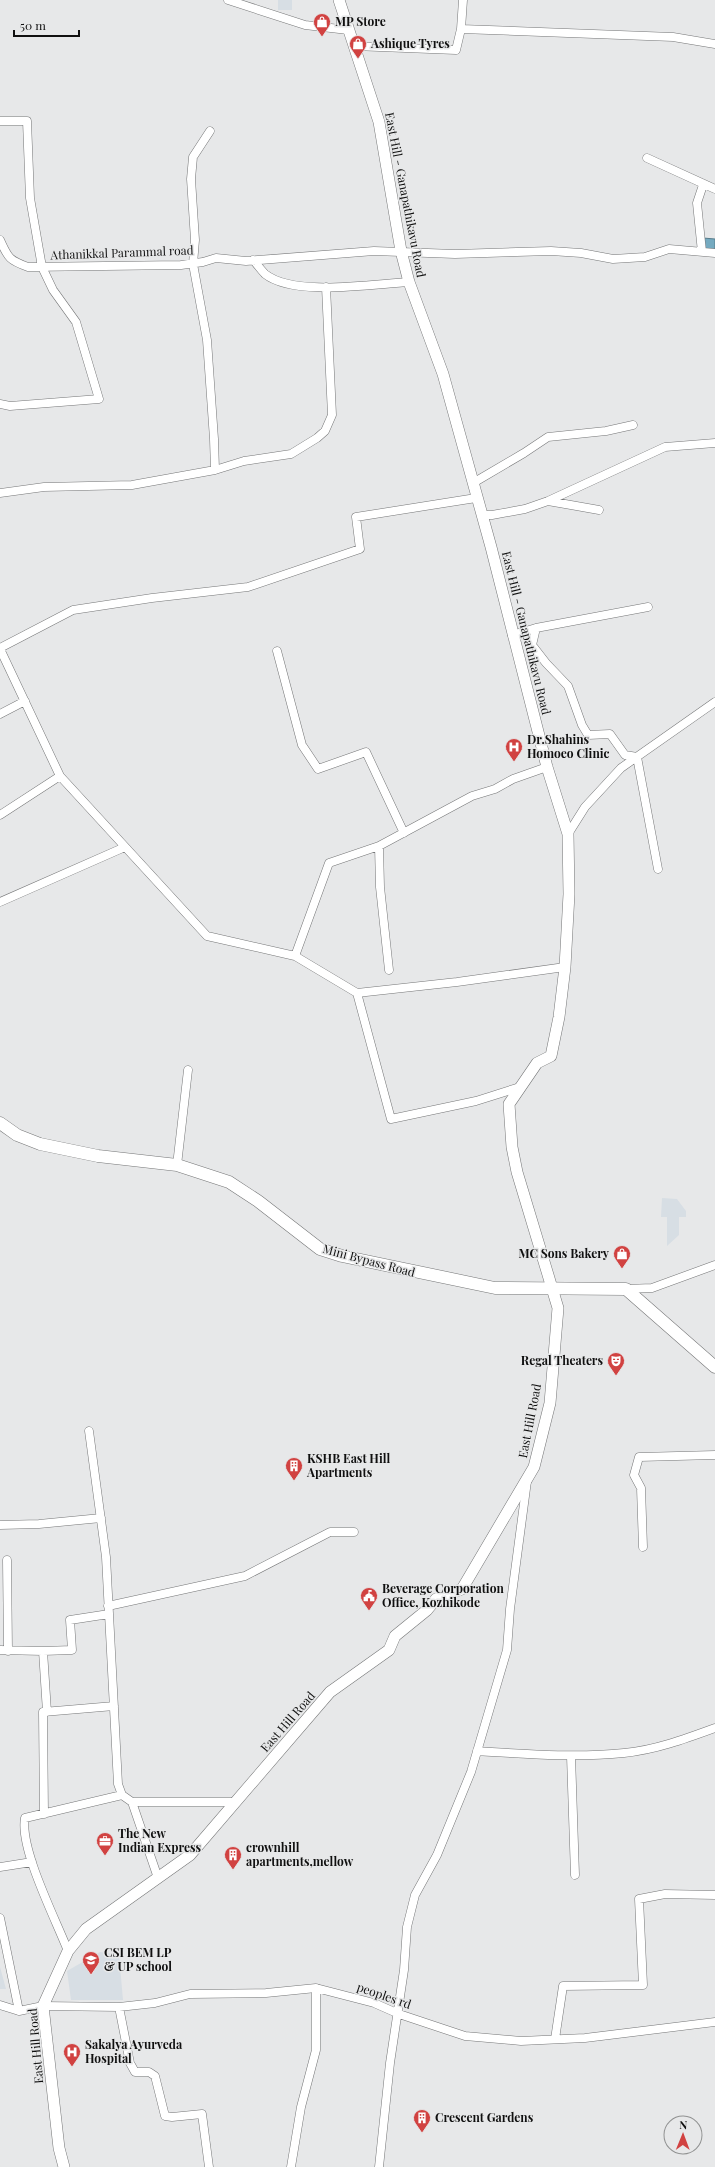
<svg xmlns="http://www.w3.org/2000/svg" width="715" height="2167" viewBox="0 0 715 2167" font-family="'Playfair Display',serif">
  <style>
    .built { fill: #d7dee4 }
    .water { fill: #75aac0; stroke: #577c8b }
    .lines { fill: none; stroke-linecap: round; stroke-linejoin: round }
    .street-casing { stroke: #757677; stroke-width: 9 }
    .secondary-casing { stroke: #757677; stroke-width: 12 }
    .primary-casing { stroke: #757677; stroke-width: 13 }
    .street { stroke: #fff; stroke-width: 8 }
    .secondary { stroke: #fff; stroke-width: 11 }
    .primary { stroke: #fff; stroke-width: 12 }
    .labels { text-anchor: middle; stroke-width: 3; stroke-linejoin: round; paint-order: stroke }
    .poi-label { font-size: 12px; font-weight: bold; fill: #101010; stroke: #e7e8e9; text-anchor: start }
    .street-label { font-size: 12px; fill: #101010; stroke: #e7e8e9 }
  </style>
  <rect width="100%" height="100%" fill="#e7e8e9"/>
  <path class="built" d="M278 0H292V10H278Z
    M662 1198 677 1199 686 1211V1217H679V1235L667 1246V1217H661Z
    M100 1952 119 1955 123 2000H71L67 1971Z
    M0 1967 6 1989H0Z"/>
  <path class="water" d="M703 238 715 239V251H704Z"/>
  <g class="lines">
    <defs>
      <path id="street" d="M228 0 305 25 348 30
        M461 29 463 0
        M354 46 456 50 461 29 673 37 715 44
        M0 121H27L30 198 42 267 53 290 76 322 99 399 10 406 0 404
        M647 158 715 189
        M0 240C8 257 8 260 28 267L181 265 203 262 216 258 246 261 374 251 455 254 551 251 581 253 613 259 645 257 669 249 715 253
        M702 252 697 203 703 185
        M253 260C257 264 261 270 265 274 294 297 372 284 409 282
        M215 470 244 461 291 454 317 438 325 431 332 415 326 287
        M473 483 524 453 548 437 606 431 633 425
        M0 493 44 487 132 485 215 470 214 439 207 340 193 264 195 240 191 179 193 157 210 131
        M548 501 665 447 715 443
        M482 515H492L525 509 548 501 599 510
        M536 628 532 645 546 663 568 686 582 725 588 735 610 734 625 755 637 757 658 869
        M512 635 536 628 648 607
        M0 648 73 610 152 598 248 587 360 549 356 517 476 498
        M0 649 60 776 207 936 295 956 357 993 457 982 565 967
        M277 651 302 745 318 769 366 752 404 833
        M0 714 25 701
        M0 815 60 776
        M568 834 585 807 621 768 715 702
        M0 902 125 847
        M295 956 329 863 379 846
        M389 970 380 887 379 846 472 796 495 789 513 779 547 767
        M357 993 391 1119 476 1101 520 1087
        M177 1165 188 1070
        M626 1289 652 1288 715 1265
        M89 1431 106 1557 118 1784 122 1795 132 1802H236
        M0 1525 39 1524 101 1518
        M643 1547 641 1488 634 1475 639 1457 715 1455
        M7 1560 8 1651
        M108 1606 245 1576 330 1532H354
        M0 1650 43 1651
        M47 1712 43 1651 72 1650 70 1620 109 1614
        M477 1751C526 1754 575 1758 624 1753 655 1750 685 1739 715 1728
        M571 1756 575 1875
        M132 1802 158 1878
        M44 1814 43 1712 114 1706
        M0 1867 32 1862
        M0 1918 19 2011
        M68 1951C56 1920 19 1848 25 1818L122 1795
        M0 2005 19 2011 43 2006 119 2007 155 2003 190 1994 266 1993 316 1988 374 2003 399 2014 465 2036 521 2041 585 2038 715 2022
        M119 2007 130 2063 135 2072H149L155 2076 165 2116 172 2117 202 2114 209 2167
        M555 2039 563 1986 643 1985 639 1899 665 1894 715 1895
        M291 2167 301 2107 316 2050V1988
        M379 2167 390 2063 404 1970 407 1927 415 1895 437 1855 471 1772 507 1650 510 1609 527 1481"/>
      <path id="secondary" d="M64 2167 59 2148 43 2006 68 1951 86 1929 190 1855 330 1692 389 1650 395 1636 427 1610 436 1599 462 1589 534 1467 550 1403 558 1308 517 1172 512 1147 509 1104 537 1063 551 1056 559 1017 565 967 569 894 568 834 547 767 491 547 443 374 409 282 401 251 379 122 339 0"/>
      <path id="primary" d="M0 1123 17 1135 40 1144 98 1156 177 1165 229 1182 258 1201 320 1249 342 1256 495 1288 626 1289 715 1367"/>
    </defs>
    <use href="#street" class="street-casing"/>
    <use href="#secondary" class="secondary-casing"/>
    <use href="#primary" class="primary-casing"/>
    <use href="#street" class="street"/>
    <use href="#secondary" class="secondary"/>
    <use href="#primary" class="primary"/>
  </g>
  <defs>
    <symbol id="shop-pin" viewBox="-11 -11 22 30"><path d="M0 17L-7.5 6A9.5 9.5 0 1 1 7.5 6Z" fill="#d14241" stroke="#e7e8e9"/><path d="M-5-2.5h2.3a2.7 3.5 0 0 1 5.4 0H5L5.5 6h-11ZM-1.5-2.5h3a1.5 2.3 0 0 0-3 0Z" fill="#fff"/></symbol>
    <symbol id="hospital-pin" viewBox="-11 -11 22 30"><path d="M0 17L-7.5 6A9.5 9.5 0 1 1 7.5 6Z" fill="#d14241" stroke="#e7e8e9"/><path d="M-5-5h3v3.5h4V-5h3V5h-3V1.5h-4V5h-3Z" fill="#fff"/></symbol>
    <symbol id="theatre-pin" viewBox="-11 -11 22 30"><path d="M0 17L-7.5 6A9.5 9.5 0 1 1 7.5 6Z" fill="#d14241" stroke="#e7e8e9"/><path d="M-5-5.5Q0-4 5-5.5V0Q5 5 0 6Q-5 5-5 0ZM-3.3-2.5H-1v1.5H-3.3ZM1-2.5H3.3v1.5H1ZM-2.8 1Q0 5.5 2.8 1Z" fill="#fff"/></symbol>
    <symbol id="building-pin" viewBox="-11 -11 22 30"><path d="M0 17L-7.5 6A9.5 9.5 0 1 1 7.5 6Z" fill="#d14241" stroke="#e7e8e9"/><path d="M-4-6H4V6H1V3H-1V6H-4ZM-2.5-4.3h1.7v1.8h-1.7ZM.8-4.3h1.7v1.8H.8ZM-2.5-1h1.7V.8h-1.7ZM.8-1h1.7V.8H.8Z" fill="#fff"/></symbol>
    <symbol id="civic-pin" viewBox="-11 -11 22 30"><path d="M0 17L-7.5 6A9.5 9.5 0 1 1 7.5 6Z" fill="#d14241" stroke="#e7e8e9"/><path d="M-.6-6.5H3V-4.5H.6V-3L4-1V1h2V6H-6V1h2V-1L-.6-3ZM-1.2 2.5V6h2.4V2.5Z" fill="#fff"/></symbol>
    <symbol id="office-pin" viewBox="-11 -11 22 30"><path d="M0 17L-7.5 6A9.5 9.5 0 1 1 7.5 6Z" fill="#d14241" stroke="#e7e8e9"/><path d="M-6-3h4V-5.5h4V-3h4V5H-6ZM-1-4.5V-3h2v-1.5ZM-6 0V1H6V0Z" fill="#fff"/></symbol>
    <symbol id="school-pin" viewBox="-11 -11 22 30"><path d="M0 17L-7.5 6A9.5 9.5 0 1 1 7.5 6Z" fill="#d14241" stroke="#e7e8e9"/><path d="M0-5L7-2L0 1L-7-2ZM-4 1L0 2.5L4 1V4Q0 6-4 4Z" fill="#fff"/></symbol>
  </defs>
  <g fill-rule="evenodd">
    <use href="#shop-pin" x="312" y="12" width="20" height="27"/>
    <use href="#shop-pin" x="348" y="34" width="20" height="27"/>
    <use href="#hospital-pin" x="504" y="737" width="20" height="27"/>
    <use href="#shop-pin" x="612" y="1244" width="20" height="27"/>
    <use href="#theatre-pin" x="606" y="1351" width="20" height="27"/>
    <use href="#building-pin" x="284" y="1456" width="20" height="27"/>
    <use href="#civic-pin" x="359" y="1586" width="20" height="27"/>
    <use href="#office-pin" x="95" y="1831" width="20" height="27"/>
    <use href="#building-pin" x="223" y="1845" width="20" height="27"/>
    <use href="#school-pin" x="81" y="1950" width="20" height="27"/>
    <use href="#hospital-pin" x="62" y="2042" width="20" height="27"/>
    <use href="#building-pin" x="412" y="2108" width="20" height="27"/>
  </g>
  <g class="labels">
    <g class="poi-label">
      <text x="335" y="26">MP Store</text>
      <text x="371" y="48">Ashique Tyres</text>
      <text x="527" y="744">Dr.Shahins<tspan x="527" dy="14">Homoeo Clinic</tspan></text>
      <text x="609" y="1258" text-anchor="end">MC Sons Bakery</text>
      <text x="603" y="1365" text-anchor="end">Regal Theaters</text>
      <text x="307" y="1463">KSHB East Hill<tspan x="307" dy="14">Apartments</tspan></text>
      <text x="382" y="1593">Beverage Corporation<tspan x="382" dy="14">Office, Kozhikode</tspan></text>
      <text x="118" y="1838">The New<tspan x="118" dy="14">Indian Express</tspan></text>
      <text x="246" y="1852">crownhill<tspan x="246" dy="14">apartments,mellow</tspan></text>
      <text x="104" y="1957">CSI BEM LP<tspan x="104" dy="14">&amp; UP school</tspan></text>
      <text x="85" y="2049">Sakalya Ayurveda<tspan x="85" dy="14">Hospital</tspan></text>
      <text x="435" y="2122">Crescent Gardens</text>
    </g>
    <g class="street-label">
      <text transform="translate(405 195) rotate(79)" y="4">East Hill - Ganapathikavu Road</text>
      <text transform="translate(122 253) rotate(-2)" y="4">Athanikkal Parammal road</text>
      <text transform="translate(526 633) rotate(76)" y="4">East Hill - Ganapathikavu Road</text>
      <text transform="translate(369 1261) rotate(15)" y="4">Mini Bypass Road</text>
      <text transform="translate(530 1421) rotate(-79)" y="4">East Hill Road</text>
      <text transform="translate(288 1722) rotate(-49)" y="4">East Hill Road</text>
      <text transform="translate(384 1996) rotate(19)" y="4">peoples rd</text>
      <text transform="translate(36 2046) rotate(-95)" y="4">East Hill Road</text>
    </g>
  </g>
  <g transform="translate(683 2135) rotate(1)"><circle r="19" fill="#e7e8e9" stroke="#919292"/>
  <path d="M0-3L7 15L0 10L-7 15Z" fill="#d14241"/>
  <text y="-6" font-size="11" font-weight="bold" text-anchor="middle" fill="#101010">N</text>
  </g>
  <path d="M14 30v6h65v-6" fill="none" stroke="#101010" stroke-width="2"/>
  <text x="20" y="30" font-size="12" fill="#101010" stroke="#e7e8e9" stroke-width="3" paint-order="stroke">50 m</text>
</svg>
